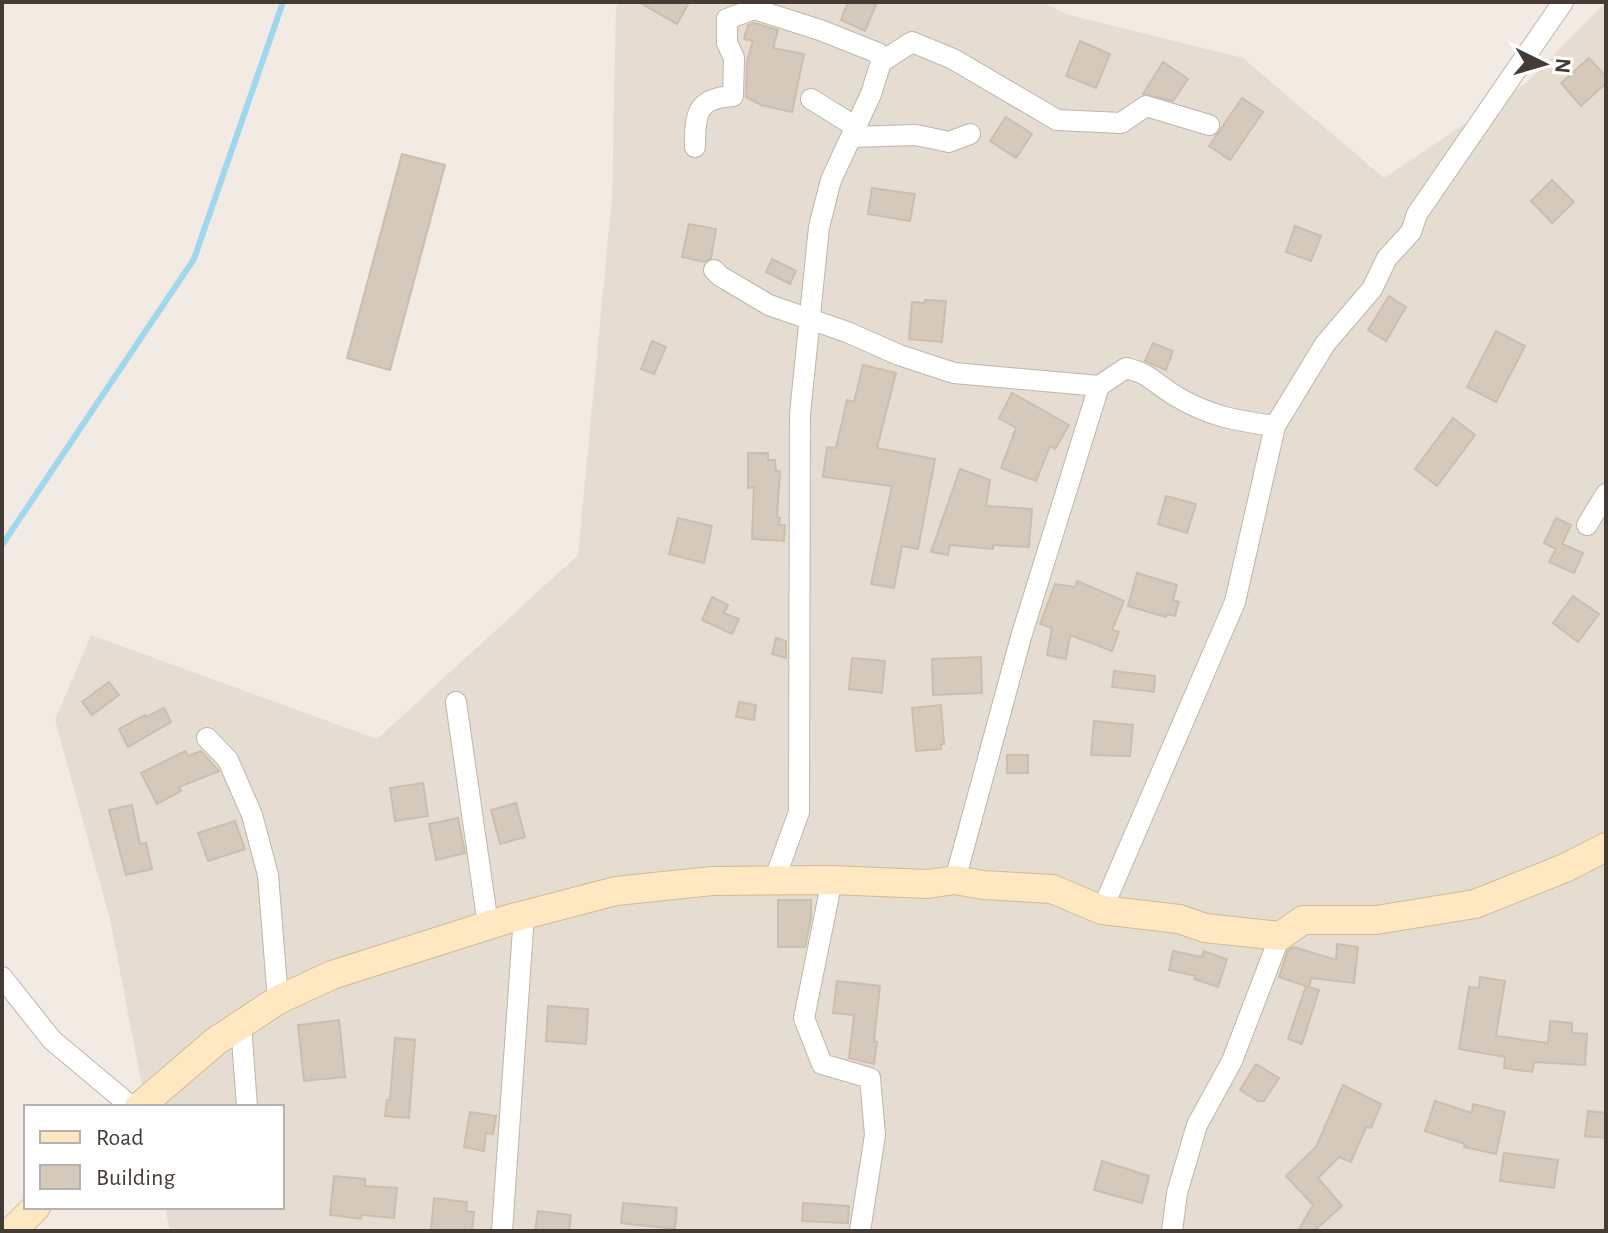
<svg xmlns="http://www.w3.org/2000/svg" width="1608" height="1233" viewBox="0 0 1608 1233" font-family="'Alegreya Sans',sans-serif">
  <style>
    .residential { fill: #e5ddd1 }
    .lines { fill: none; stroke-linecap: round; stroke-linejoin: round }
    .stream { stroke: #9fd7ee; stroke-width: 6 }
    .building { fill: #d5c9bc; stroke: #cdbdac; stroke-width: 2 }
    .street-casing { stroke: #bfb5a9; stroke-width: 22 }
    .secondary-casing { stroke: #d1ba93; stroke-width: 30 }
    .street { stroke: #fff; stroke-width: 20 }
    .secondary { stroke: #fde8c1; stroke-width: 28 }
  </style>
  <rect width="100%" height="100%" fill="#f1ebe3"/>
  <path class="residential" d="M620 2H1042L1069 15 1243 58 1384 178 1526 83 1606 2V1231H170L165 1207H282V1107H146L110 919 55 720 91 635 377 739 578 555 612 197 616 7Z"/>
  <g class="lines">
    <path class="stream" d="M2 545 194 259 283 2"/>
  </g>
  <path class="building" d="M639 2H689L677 24Z
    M848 2H868L876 5 865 31 841 20Z
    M754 23 778 30 773 48 804 54 792 112 761 105 746 97 747 61 753 41 744 39 748 25Z
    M1080 41 1110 54 1096 88 1066 76Z
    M1589 58 1606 77V83L1581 106 1561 83Z
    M1163 62 1188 79 1173 101 1143 94Z
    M1242 98 1263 112 1230 160 1209 146Z
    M1006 117 1032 134 1016 158 990 141Z
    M402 154 445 165 390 370 347 358Z
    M1552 180 1574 202 1552 223 1531 201Z
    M872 188 915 194 910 221 868 214Z
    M689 224 716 229 711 258 704 262 682 257Z
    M1295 226 1321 236 1311 261 1286 252Z
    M772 259 796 271 790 284 766 272Z
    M1389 296 1406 307 1386 341 1368 330Z
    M925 300 946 301 942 342 909 339 912 302 925 303Z
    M1496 331 1525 346 1496 402 1467 387Z
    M652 341 666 347 654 374 641 369Z
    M1153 343 1173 351 1166 370 1145 361Z
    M863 365 896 373 877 448 935 459 918 549 902 546 894 588 871 584 892 486 823 477 827 447 836 448 847 400 854 402Z
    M1012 393 1069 425 1055 449 1050 446 1036 481 1001 468 1016 428 999 418Z
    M1453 418 1475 435 1437 486 1415 469Z
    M748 453H768V460H775L776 471H780L777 517 780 518 779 525H785L784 541 752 539 754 487 748 488Z
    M960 469 990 480 986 506 1032 509 1029 547 993 545V549L950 545 948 555 931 552Z
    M1166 496 1196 504 1187 533 1158 524Z
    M678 518 712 526 704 563 669 554Z
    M1556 518 1571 525 1562 544 1583 553 1574 573 1549 562 1556 549 1544 543Z
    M1137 573 1177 585 1173 600 1179 602 1175 616 1167 614 1166 617 1128 606Z
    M1077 581 1124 601 1112 630 1119 632 1112 651 1070 635 1066 659 1047 655 1052 628 1040 624 1055 584 1075 587Z
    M1573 596 1599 614 1578 642 1553 623Z
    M712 597 728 605 724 613 739 619 732 634 702 620Z
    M776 638 786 641V658L772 654Z
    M981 657 982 693 933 695 932 659Z
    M852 658 885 661 882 693 849 689Z
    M1114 671 1155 676 1154 692 1112 687Z
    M109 682 119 695 92 715 82 702Z
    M739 702 756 705 754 720 736 717Z
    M941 705 944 744H941V749L916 751 912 708Z
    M164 708 171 722 128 747 119 729 145 715 146 717Z
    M1094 721 1133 725 1130 756 1091 755Z
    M185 751 188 756 201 751 219 771 179 787 181 791 157 804 141 773Z
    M1007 755H1028V773H1007Z
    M423 783 428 816 395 821 390 788Z
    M516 803 525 837 500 844 491 810Z
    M132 805 140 844 146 843 152 869 126 875 109 810Z
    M458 818 465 853 436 860 429 824Z
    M235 821 245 849 208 861 198 833Z
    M778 900H811V918L805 947H778Z
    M1337 944 1358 947 1354 983 1311 978 1309 987 1279 977 1288 950 1294 947 1336 960Z
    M1173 951 1202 957 1204 951 1227 959 1218 987 1194 979 1196 976 1169 970Z
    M1480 977 1505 981 1496 1036 1548 1043 1550 1021 1572 1023V1033L1587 1034 1585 1065 1534 1062 1532 1072 1504 1068 1505 1057 1459 1049 1469 987 1479 988Z
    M837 981 880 986 874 1041 877 1042 874 1064 849 1058 854 1015 833 1013Z
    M1306 986 1319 990 1302 1044 1288 1039Z
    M548 1006 588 1009 586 1044 546 1041Z
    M339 1020 345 1077 304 1081 298 1025Z
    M395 1038 415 1040 409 1118 385 1116 387 1100H390Z
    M1256 1064 1279 1078 1264 1101H1258L1240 1090Z
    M1343 1085 1381 1104 1371 1128 1366 1127 1351 1162 1339 1157 1318 1178 1342 1206 1314 1231H1298L1313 1205 1286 1176 1316 1147Z
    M1435 1101 1472 1113 1473 1104 1505 1112 1496 1154 1464 1147 1465 1144 1425 1131Z
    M1588 1111 1606 1113V1138L1585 1136Z
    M470 1112 496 1116 493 1134 486 1133 484 1151 464 1147Z
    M1504 1153 1558 1160 1554 1188 1500 1181Z
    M1102 1161 1149 1176 1142 1203 1094 1190Z
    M334 1176 365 1179V1186L397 1188 394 1218 362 1215 361 1219 330 1215Z
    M434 1198 467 1202 466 1211 474 1212 472 1231H431Z
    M623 1203 677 1208 675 1229 621 1223Z
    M803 1203 849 1206 848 1223 802 1221Z
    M538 1211 571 1215 569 1231H535Z"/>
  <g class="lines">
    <defs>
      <path id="street" d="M881 62 912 42 953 59 1057 120 1121 123 1146 106 1209 125
        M811 99 856 127
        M851 137 916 135 949 142 970 134
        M695 147C695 114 696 98 733 96L734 58 727 43V19L754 9 820 30 878 53 881 62 871 94 831 180 819 227 800 414 799 812 774 881
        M714 270 720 276 769 305 847 332 899 355 954 373 1099 386 1126 368C1151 374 1154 383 1174 395 1208 416 1237 421 1275 426
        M1587 525 1606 494
        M456 702 488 925
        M207 738 228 760 252 815 268 875 278 1000
        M832 880 804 1018 822 1064 870 1078 875 1135 860 1231
        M955 880 1021 637 1099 386
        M1102 910 1235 602 1275 426 1325 344 1372 289 1387 258 1411 232 1417 214 1563 2
        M2 977 52 1040 132 1107
        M241 1025 247 1107
        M502 1231 524 915
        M1172 1231 1177 1193 1197 1125 1232 1061 1280 936"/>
      <path id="secondary" d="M139 1107 216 1041 278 1000 332 975 505 920 616 891 712 881 832 880 927 884 955 880 983 885 1052 889 1102 910 1179 919 1205 928 1280 936 1303 920H1376L1475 904 1565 868 1606 847
        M12 1231 36 1207"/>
    </defs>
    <use href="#street" class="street-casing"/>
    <use href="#secondary" class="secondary-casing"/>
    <use href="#street" class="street"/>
    <use href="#secondary" class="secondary"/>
  </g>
  <rect width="1608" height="1233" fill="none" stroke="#433b34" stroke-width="8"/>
  <rect x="24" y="1105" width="260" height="104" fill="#ffffff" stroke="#b4b1ae" stroke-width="2"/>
  <rect x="40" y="1131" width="40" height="12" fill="#fde8c1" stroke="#b4b1ae" stroke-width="2"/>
  <text x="96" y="1145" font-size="24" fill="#433b34">Road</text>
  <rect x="40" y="1165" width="40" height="24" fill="#d5c9bc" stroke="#b4b1ae" stroke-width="2"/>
  <text x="96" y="1185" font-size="24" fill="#433b34">Building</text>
  <g transform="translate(1544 64) rotate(95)" stroke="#ffffff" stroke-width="6" paint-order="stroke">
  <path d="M0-6L14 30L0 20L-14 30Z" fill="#433b34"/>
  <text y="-12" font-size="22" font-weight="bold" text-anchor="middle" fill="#433b34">N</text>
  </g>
</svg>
